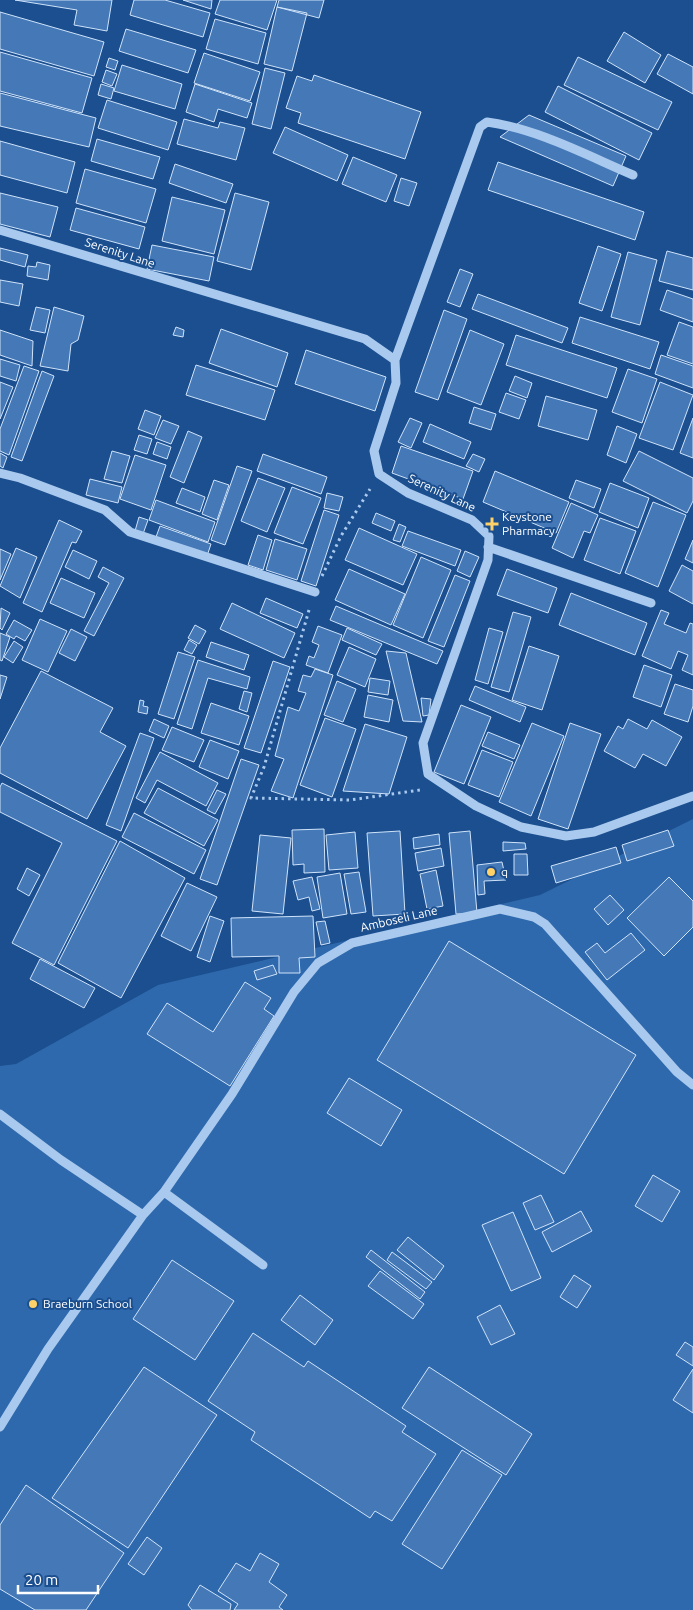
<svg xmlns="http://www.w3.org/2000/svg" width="693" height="1610" viewBox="0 0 693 1610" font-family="Ubuntu,sans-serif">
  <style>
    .green { fill: #2e69ad }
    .building { fill: #4478b7; stroke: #cfe3fa }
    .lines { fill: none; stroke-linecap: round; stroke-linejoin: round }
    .path { stroke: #a9c9ee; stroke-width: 3; stroke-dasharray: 2.5 4; stroke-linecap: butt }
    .minor { stroke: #a9c9ee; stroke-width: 9 }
    .poi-dot { fill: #ffd166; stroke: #1b4f8f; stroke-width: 2 }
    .labels { text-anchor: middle; stroke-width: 4; stroke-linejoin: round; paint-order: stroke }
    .street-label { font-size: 12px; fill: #fff; stroke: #1b4f8f }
    .poi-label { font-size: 12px; fill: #fff; stroke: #1b4f8f; text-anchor: start }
  </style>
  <rect width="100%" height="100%" fill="#1b4f8f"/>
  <path class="green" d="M693 819V1610H0V1066L16 1064 158 985 540 895Z"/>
  <path class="building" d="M15 0H112L107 31 74 25 77 10Z
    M134 0H165L210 13 203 37 130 15Z
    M183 0H212L211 9Z
    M220 0H277L267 30 215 14Z
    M279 0H324L319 18 277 7Z
    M277 7 307 13 292 71 264 64Z
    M0 12 104 42 94 76 0 49Z
    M215 19 266 33 258 64 206 49Z
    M126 29 196 50 188 73 119 51Z
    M624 32 661 55 645 83 607 61Z
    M0 52 92 78 82 113 0 91Z
    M204 53 260 72 250 101 194 83Z
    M668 54 693 67V94L657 74Z
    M578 57 672 102 658 130 564 85Z
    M109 58 118 61 115 70 106 67Z
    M122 65 182 84 175 109 114 91Z
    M265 68 285 73 271 129 252 124Z
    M106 70 117 74 112 86 102 82Z
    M314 75 421 112 405 159 298 123 301 113 286 108 297 76 312 81Z
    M101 84 114 88 111 99 98 95Z
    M195 84 252 103 247 118 218 109 214 122 186 112Z
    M558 86 652 133 639 160 545 112Z
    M0 93 96 118 89 147 0 126Z
    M107 100 177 122 168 150 98 128Z
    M529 115 626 156 613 186 500 137Z
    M184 119 218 128 220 122 245 128 236 160 177 144Z
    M285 127 348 155 337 181 273 153Z
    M97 139 160 157 153 179 91 161Z
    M0 141 75 162 67 193 0 175Z
    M353 157 397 175 386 202 342 184Z
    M498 162 644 212 635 240 488 190Z
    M175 164 233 184 226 203 169 183Z
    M85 169 156 189 146 223 76 203Z
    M401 178 417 183 409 206 394 201Z
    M0 193 58 207 50 237 0 224Z
    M235 193 269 202 251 270 217 261Z
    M172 197 225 210 214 254 162 241Z
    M76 208 145 227 139 249 70 230Z
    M152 245 214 257 209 281 147 269Z
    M598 246 621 254 602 311 579 303Z
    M0 248 28 255 25 267 0 260Z
    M667 251 693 258V290L659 281Z
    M628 252 657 260 640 325 611 317Z
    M37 262 50 265 48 280 27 276 28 266 36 267Z
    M460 269 473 274 460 307 447 302Z
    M0 280 23 284 19 306 0 302Z
    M667 290 693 299V322L660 310Z
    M478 294 568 328 562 343 472 309Z
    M36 307 50 310 45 333 30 330Z
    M54 307 84 316 78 340 71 344 68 371 40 366Z
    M444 310 467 319 438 400 415 392Z
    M580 317 659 342 650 369 572 343Z
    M679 322 693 327V364L667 355Z
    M176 327 184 330 183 337 173 335Z
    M221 329 288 353 277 387 209 363Z
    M0 330 33 341 32 366 0 355Z
    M470 330 504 344 481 405 447 392Z
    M516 335 617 368 607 398 506 365Z
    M306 350 386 377 375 411 295 384Z
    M661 355 693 366V388L655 374Z
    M0 359 20 365 16 381 0 376Z
    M196 365 275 390 265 420 186 395Z
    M24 366 39 371 9 455 0 451V429Z
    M628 369 657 379 642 423 612 412Z
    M42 371 54 376 22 461 11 457Z
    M515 376 532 383 527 398 509 391Z
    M0 382 13 387 0 419Z
    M660 382 693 395 673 450 639 438Z
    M506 393 526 400 519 419 499 412Z
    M546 396 597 410 588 440 538 426Z
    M474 407 496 414 491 430 469 423Z
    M145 410 161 416 154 435 138 429Z
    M410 418 422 423 411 448 398 442Z
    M693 418V458L680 453Z
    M163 420 179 426 171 444 155 438Z
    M430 424 471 442 464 459 423 442Z
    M617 426 637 434 626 463 607 455Z
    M188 431 202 437 184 483 170 477Z
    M139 435 152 439 147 454 134 450Z
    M157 442 171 447 167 459 153 454Z
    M401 446 473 471 463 499 392 473Z
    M112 451 130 456 122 483 104 479Z
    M639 451 693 478V501L687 513 623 481Z
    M0 453 7 457 3 468 0 466Z
    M263 454 327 477 321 494 257 471Z
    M473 454 485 459 479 472 466 466Z
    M135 455 166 465 151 510 120 499Z
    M237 466 252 471 225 545 211 540Z
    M495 471 569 502 556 533 483 502Z
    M258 478 285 488 267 532 241 521Z
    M90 479 122 487 118 503 86 495Z
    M214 480 229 485 217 520 202 514Z
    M576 480 601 489 594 508 569 498Z
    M610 483 649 498 638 528 599 512Z
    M292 487 321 498 303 544 274 533Z
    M182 488 205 497 200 512 176 503Z
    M327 493 343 497 339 511 324 508Z
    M156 500 215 522 208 542 149 520Z
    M653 502 686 515 658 587 625 573Z
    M571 503 598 515 590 533 584 531 573 558 552 548Z
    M324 510 339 515 316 586 301 581Z
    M376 513 395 521 391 531 372 523Z
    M139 517 148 520 143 534 135 531Z
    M600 518 636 531 620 574 584 560Z
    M59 520 82 531 76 543 72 542 42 612 23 603Z
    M399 524 406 527 400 542 393 540Z
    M160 526 211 544 207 556 156 537Z
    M359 528 417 554 403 585 345 560Z
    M408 531 461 550 455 566 402 546Z
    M258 535 272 540 263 570 248 565Z
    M275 539 307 549 297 580 266 570Z
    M693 540V563L685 559Z
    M16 548 37 557 20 598 0 586Z
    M0 549 11 554 0 580Z
    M73 550 97 561 89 579 65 567Z
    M465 551 479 557 470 577 457 571Z
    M421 557 451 570 423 638 393 625Z
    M682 565 693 571V604L669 591Z
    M103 567 124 578 94 636 84 631 109 583 98 577Z
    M349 569 405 594 391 625 335 600Z
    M507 569 557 588 548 613 497 595Z
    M455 575 470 581 444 647 428 641Z
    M61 578 95 593 84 618 50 603Z
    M571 593 647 623 635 655 559 625Z
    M266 598 303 614 297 628 260 613Z
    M232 603 295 633 284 658 220 629Z
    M336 606 443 651 437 664 330 620Z
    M1 608 10 613 2 630 0 628Z
    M661 610 669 613 664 624 686 633 690 623 693 624V675L682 670 688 655 678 651 671 669 642 656Z
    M513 612 531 617 509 692 491 687Z
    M40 619 67 631 48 672 22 660Z
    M14 620 32 630 25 641 16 636 14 639 6 634Z
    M195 625 206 631 199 644 188 638Z
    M318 626 342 635 328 673 306 665 309 656 314 658 319 645 312 642Z
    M347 628 382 644 376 655 342 640Z
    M489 628 503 632 488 684 475 680Z
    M71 629 87 637 75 661 59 653Z
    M0 633 10 637 2 661 0 660Z
    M189 640 197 645 192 654 184 650Z
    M14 641 23 647 13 663 4 657Z
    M211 642 249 655 244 670 206 657Z
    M529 646 559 656 542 710 512 700Z
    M349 647 376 659 365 687 337 675Z
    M386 651 406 653 422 722 403 721Z
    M178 652 195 657 174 719 158 714Z
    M198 660 250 677 247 689 208 678 192 729 177 724Z
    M273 661 290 667 261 753 244 748Z
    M644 665 672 675 661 707 633 697Z
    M315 669 333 675 293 798 271 791 284 759 275 756 288 707 299 711 306 693 298 691 303 675 311 677Z
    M41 671 113 708 100 732 126 746 87 819 0 773V748Z
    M0 675 7 677 0 699Z
    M370 678 390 681 388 695 368 692Z
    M337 681 356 689 343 722 324 715Z
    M675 684 693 690V706L688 722 664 714Z
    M475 686 526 707 520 722 469 700Z
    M244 691 252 693 247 712 239 709Z
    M368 695 393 700 389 722 364 717Z
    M421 698 431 699 429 715 423 716Z
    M140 700 144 701 143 706 148 707 147 714 138 712Z
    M211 703 249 716 239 745 201 733Z
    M461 705 491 717 464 784 434 772Z
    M325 718 356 729 332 797 300 785Z
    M154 719 169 726 164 738 149 731Z
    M628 719 647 729 652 720 682 737 666 766 643 754 635 768 604 751 618 726 623 729Z
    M532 723 564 736 531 816 499 802Z
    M570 723 601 734 568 829 538 819Z
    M365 724 407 737 389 794 343 791Z
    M172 727 204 740 194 762 162 750Z
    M488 732 520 745 514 759 482 746Z
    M140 733 154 738 121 831 106 825Z
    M210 740 239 751 228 779 199 767Z
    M482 750 513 762 499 797 468 785Z
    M160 752 218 783 206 806 157 780 145 803 136 798Z
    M241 759 259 765 217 885 200 879Z
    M2 783 117 841 54 965 12 943 62 843 0 812V787Z
    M158 788 218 820 204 846 144 813Z
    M217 790 226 794 215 814 207 810Z
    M134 813 206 850 194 874 122 837Z
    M324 829 325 872 304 873V864L293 865 292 830Z
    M668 830 674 846 627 861 622 845Z
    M400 831 405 914 373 916 367 833Z
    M470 831 477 913 456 914 449 833Z
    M355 832 358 868 329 870 326 835Z
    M439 834 440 845 414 849 413 838Z
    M260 835 291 838 283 914 252 911Z
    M120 841 185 878 121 998 58 963Z
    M503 842 525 843 526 849 503 851Z
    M616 847 621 863 556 883 551 866Z
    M441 848 444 866 418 871 415 853Z
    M514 854H527L528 875H514Z
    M502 862 506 880 484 881 485 894 478 895 477 865Z
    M27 868 40 875 29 896 17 889Z
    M436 870 443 906 427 909 420 874Z
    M359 872 366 912 351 914 344 874Z
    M340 873 347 914 323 918 317 877Z
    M312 877 320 909 312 911 309 897 298 900 293 881Z
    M669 877 693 901V927L664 956 627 918Z
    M187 883 217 897 191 951 161 936Z
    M610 895 624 910 608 925 594 909Z
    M210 916 224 921 210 962 197 957Z
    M313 916 315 957 299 958 300 973H279V956L232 957 231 918Z
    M325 921 330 943 321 945 316 922Z
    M631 933 645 950 607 980 585 952 597 943 605 953Z
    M449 941 636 1055 564 1174 377 1060Z
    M40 959 95 988 84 1008 30 979Z
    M273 965 277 974 257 980 254 971Z
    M245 982 271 998 264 1009 274 1016 230 1086 147 1034 167 1003 213 1032Z
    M349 1078 402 1110 381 1146 327 1113Z
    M653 1175 680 1191 662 1222 635 1206Z
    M541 1195 554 1222 535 1230 523 1203Z
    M581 1211 592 1231 552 1252 542 1232Z
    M513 1212 541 1278 511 1291 482 1225Z
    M408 1237 444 1266 434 1280 397 1250Z
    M371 1250 425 1292 420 1299 366 1257Z
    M392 1252 432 1282 426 1289 387 1260Z
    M172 1260 234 1301 195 1360 133 1319Z
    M380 1271 424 1304 413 1319 368 1286Z
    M574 1275 591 1286 577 1308 560 1297Z
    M300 1295 333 1320 315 1345 281 1320Z
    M500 1305 515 1334 491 1345 477 1317Z
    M253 1333 304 1367 308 1361 406 1426 402 1432 436 1454 392 1521 375 1511 370 1518 251 1440 255 1432 208 1401Z
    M685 1342 693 1347V1366L676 1355Z
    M144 1367 217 1415 128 1548 52 1498Z
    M429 1367 532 1434 506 1475 402 1408Z
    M693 1369V1413L673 1400Z
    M462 1450 502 1475 442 1569 402 1544Z
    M26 1485 124 1553 86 1610H35L0 1589V1525Z
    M147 1537 162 1548 144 1575 128 1564Z
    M260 1553 279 1564 269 1582 287 1595 279 1607 283 1610H234L238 1604 218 1591 236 1563 250 1571Z
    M200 1585 231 1604 230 1610H192L188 1605Z"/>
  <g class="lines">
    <path class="path" d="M322 576 341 536 370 489
      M309 610 264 767 251 798 350 800 420 790"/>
    <path class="minor" d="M0 230 365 339 395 360 396 383 374 451 379 474 408 493 472 520 489 536 488 560 423 743 428 774 476 806 521 827 566 836 594 832 693 796
      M395 360 480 127 487 122C538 129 586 155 633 175
      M0 473 20 478 105 510 130 532 315 592
      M488 547 651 603
      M0 1114 61 1160 143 1215
      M164 1192 263 1265
      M0 1427 48 1349 143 1215 164 1192 232 1094 294 992 318 963 352 943 500 909 534 917 545 924 677 1072 693 1085"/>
  </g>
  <g class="poi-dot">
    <path d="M489.5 516.5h5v5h5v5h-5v5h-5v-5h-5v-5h5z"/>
    <circle cx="491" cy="872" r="5"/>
    <circle cx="33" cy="1304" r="5"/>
  </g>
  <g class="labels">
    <g class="street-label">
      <text transform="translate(120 253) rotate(18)" y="4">Serenity Lane</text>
      <text transform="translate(442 493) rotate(25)" y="4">Serenity Lane</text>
      <text transform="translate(399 919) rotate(-13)" y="4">Amboseli Lane</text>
    </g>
    <g class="poi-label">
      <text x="502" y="521">Keystone<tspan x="502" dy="14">Pharmacy</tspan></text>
      <text x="501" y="876">q</text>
      <text x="43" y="1308">Braeburn School</text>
    </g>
  </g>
  <path d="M18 1585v8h80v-8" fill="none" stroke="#ffffff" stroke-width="2.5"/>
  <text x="25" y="1585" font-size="15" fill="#ffffff" stroke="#1b4f8f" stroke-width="4" paint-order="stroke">20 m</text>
</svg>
